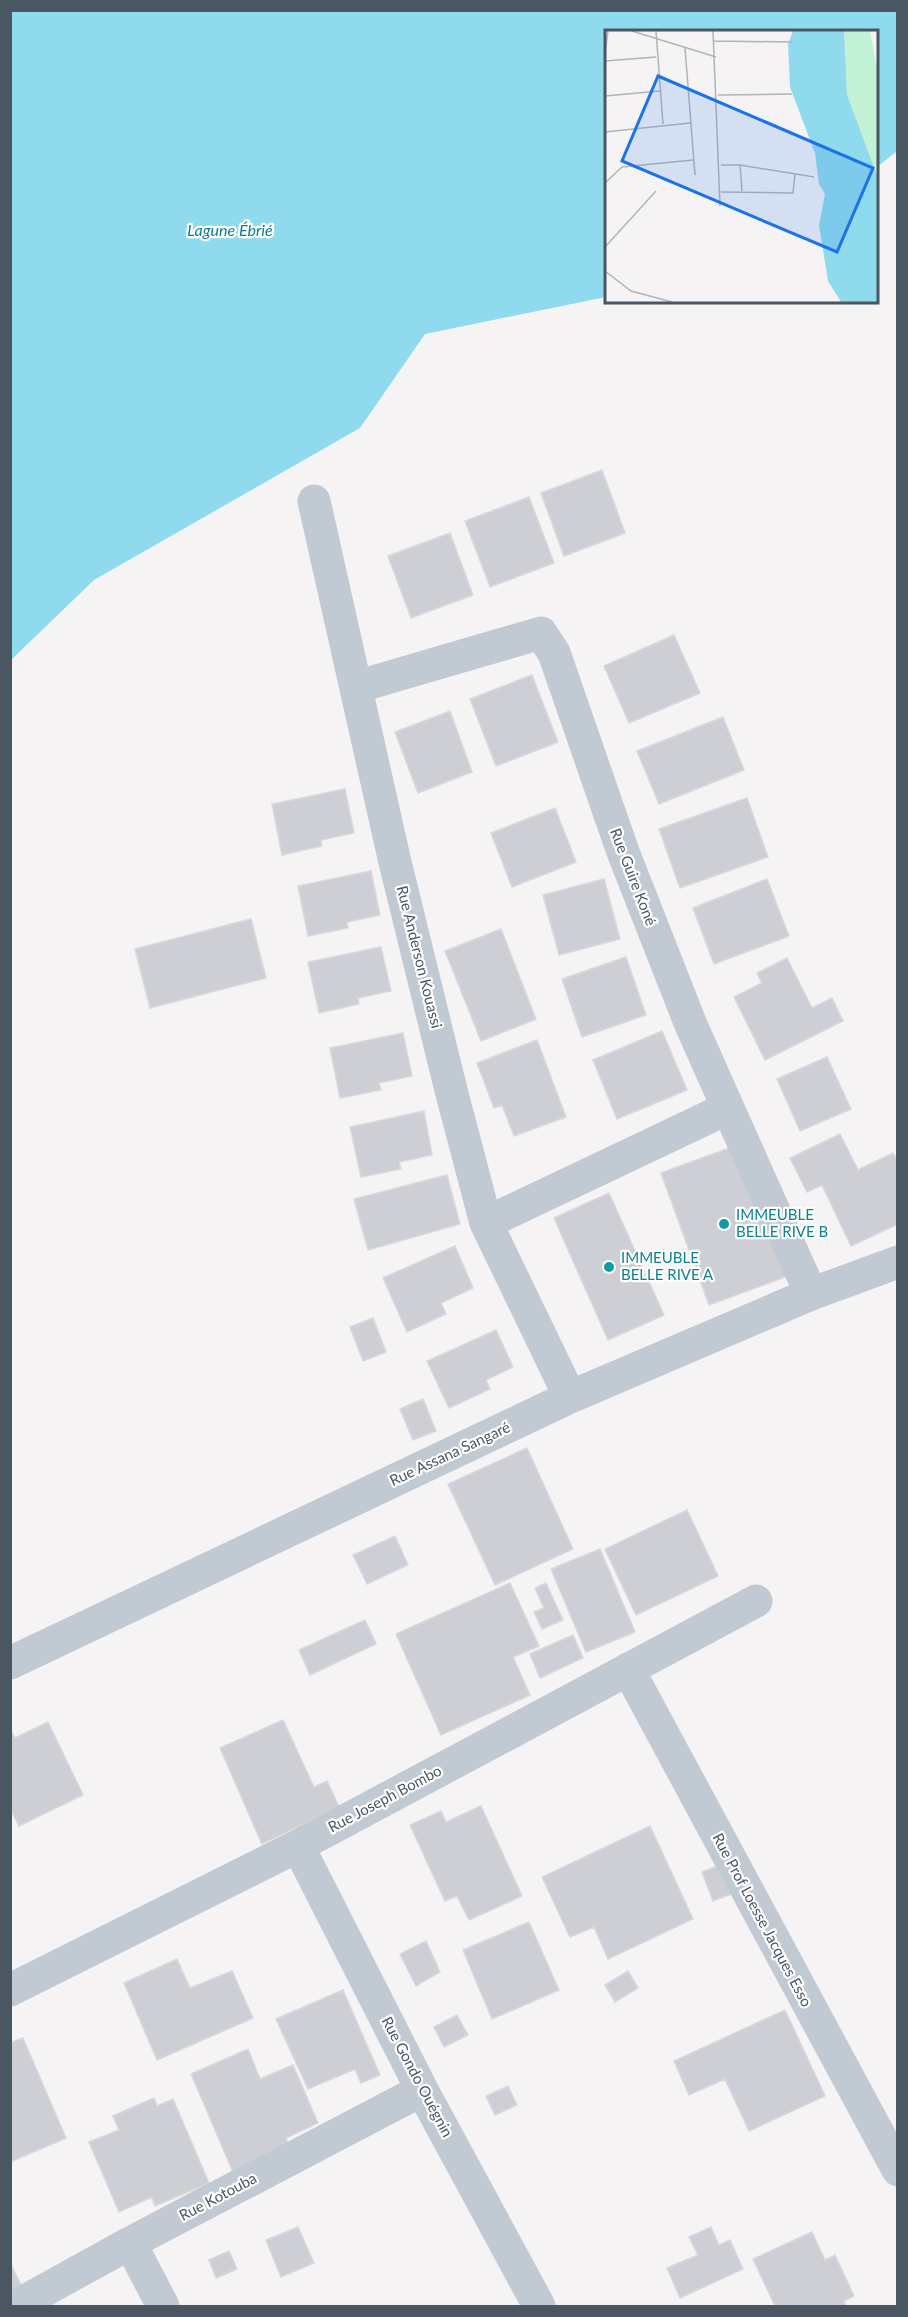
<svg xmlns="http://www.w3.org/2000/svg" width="908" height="2317" viewBox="0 0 908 2317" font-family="Lato,sans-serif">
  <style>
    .water { fill: #90daee }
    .building { fill: #cdcfd5; stroke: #d7d9de; stroke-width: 1.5 }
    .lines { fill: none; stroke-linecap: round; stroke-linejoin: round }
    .minor { stroke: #c1cad2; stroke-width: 33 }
    .culture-dot { fill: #0f9aa8; stroke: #fff; stroke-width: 2 }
    .labels { text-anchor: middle; stroke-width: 4.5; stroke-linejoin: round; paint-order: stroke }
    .street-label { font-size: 15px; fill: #4a5661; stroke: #fff }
    .culture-label { font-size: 15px; fill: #0d838f; stroke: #fff; text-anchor: start }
    .water-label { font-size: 16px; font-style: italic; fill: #0c7c9b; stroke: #fff }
    .inset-road { fill: none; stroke: #b1b4b9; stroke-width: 1.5 }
    .view { fill: #1a73e8; fill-opacity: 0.15; stroke: #1a73e8; stroke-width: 3 }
    .inset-edge { fill: none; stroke: #4a5661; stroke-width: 3 }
  </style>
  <rect width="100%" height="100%" fill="#f5f3f3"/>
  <path class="water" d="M11 10 897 11V151L877 167 876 32H606V297L425 334 360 428 94 580 11 660Z"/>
  <path class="building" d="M602 470 625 533 564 556 541 493Z
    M529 497 554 563 490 587 465 521Z
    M450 533 473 595 411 618 388 556Z
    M674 635 700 693 629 723 604 666Z
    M532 675 558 742 496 766 470 699Z
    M450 711 472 772 418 793 395 732Z
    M723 717 744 770 659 804 637 751Z
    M345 789 354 833 321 840 322 846 282 855 272 804Z
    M747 798 768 857 680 888 659 829Z
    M555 808 576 862 512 887 491 833Z
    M371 871 380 915 347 922 348 928 308 936 298 886Z
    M604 879 620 939 559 955 543 895Z
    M767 879 789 936 714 964 693 908Z
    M251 919 266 978 150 1008 135 949Z
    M501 929 536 1019 481 1041 445 951Z
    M381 947 391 991 358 998 359 1004 319 1013 308 962Z
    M626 957 646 1015 582 1037 562 979Z
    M787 958 812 1008 832 998 843 1021 765 1060 734 997 762 983 757 973Z
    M662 1031 687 1090 617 1119 593 1060Z
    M403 1033 412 1076 379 1083 381 1090 340 1098 330 1048Z
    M537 1040 566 1117 514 1136 502 1105 494 1108 477 1063Z
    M827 1057 851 1109 800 1131 777 1079Z
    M424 1111 432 1155 399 1162 401 1169 361 1177 350 1127Z
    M840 1134 858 1170 893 1153 898 1162V1224L851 1246 822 1185 807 1192 790 1158Z
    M740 1144 788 1276 709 1305 661 1173Z
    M447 1175 460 1224 368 1250 354 1199Z
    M609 1193 664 1315 608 1340 554 1218Z
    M455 1246 473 1288 441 1303 446 1314 407 1332 383 1278Z
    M373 1318 386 1352 363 1361 350 1327Z
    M496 1330 513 1367 486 1380 490 1389 449 1408 427 1361Z
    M423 1399 436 1431 413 1440 400 1409Z
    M527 1448 573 1549 495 1585 448 1484Z
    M687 1510 718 1576 636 1615 605 1549Z
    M395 1536 408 1565 367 1584 353 1555Z
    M600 1549 635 1632 586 1652 551 1569Z
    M510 1583 539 1646 513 1657 530 1695 441 1735 396 1634Z
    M546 1583 563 1620 542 1629 534 1612 544 1608 535 1588Z
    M365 1620 376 1644 310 1675 299 1650Z
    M573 1635 583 1658 540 1678 530 1654Z
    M283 1720 314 1787 327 1781 339 1807 262 1844 220 1748Z
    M48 1722 83 1795 19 1826 10 1808V1729L15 1738Z
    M481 1806 522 1896 469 1920 457 1896 445 1901 410 1825 441 1811 446 1822Z
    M650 1826 693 1919 608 1959 594 1927 570 1937 542 1877Z
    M720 1865 731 1894 713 1901 702 1872Z
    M529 1922 559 1990 492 2019 463 1950Z
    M426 1941 440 1972 416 1986 400 1954Z
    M177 1959 190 1988 232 1971 253 2018 157 2060 124 1983Z
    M628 1971 638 1988 615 2002 605 1985Z
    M343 1990 380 2075 361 2083 355 2069 308 2089 276 2019Z
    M785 2010 825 2096 749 2131 725 2079 689 2095 674 2061Z
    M457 2015 468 2035 444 2047 434 2027Z
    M23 2038 66 2138 10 2162V2043Z
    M248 2049 260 2079 293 2065 318 2123 286 2138 290 2147 233 2172 191 2074Z
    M508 2086 517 2105 495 2115 486 2096Z
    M154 2098 157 2106 173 2099 209 2183 155 2206 152 2197 119 2212 89 2142 119 2130 113 2116Z
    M298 2227 314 2263 281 2277 266 2240Z
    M711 2227 719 2245 730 2240 743 2269 680 2298 667 2268 698 2255 689 2237Z
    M812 2232 825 2260 835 2255 854 2296 844 2301 846 2306H775L753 2259Z
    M229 2251 237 2269 216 2278 209 2260Z
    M10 2263 21 2285 10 2290Z"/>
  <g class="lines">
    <path class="minor" d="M314 501 394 858 452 1094 486 1223 570 1397
      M356 687 541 633 554 653 623 852 691 1025 811 1294
      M486 1223 728 1108
      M10 1663 570 1397 811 1294 898 1262
      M628 1669 898 2170
      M298 1846 422 2090 539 2306
      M10 1990 298 1846 756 1601
      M130 2243 163 2306
      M16 2306 130 2243 422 2090"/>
  </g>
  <g class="culture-dot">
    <circle cx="724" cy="1224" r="6"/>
    <circle cx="609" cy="1267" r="6"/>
  </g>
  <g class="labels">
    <g class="street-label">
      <text transform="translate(633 877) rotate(69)" y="5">Rue Guire Koné</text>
      <text transform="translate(419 957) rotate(76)" y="5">Rue Anderson Kouassi</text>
      <text transform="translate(450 1454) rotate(-25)" y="5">Rue Assana Sangaré</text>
      <text transform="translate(385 1799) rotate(-28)" y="5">Rue Joseph Bombo</text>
      <text transform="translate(762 1920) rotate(62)" y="5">Rue Prof Loesse Jacques Esso</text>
      <text transform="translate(417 2077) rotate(62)" y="5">Rue Gondo Ouégnin</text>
      <text transform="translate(218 2197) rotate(-28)" y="5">Rue Kotouba</text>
    </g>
    <g class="culture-label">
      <text x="736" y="1220">IMMEUBLE<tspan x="736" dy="17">BELLE RIVE B</tspan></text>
      <text x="621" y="1263">IMMEUBLE<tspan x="621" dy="17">BELLE RIVE A</tspan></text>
    </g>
    <g class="water-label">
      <text x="230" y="236">Lagune Ébrié</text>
    </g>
  </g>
  <g transform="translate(605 30)">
    <rect width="273" height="273" fill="#f5f3f3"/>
    <path d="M239 1H265L273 43V148L242 65Z" fill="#c3f1d5"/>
    <path d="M188 1H239L242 65 273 148V272H236L223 251 214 195 220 164 214 154 210 123 185 57 183 14Z" fill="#90daee"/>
    <path class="inset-road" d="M27 1 111 27M51 1 58 94M108 1 115 176M109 11 187 12M80 18 90 145M0 23 3 1M0 31 51 27M113 65 187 64M0 66 55 61M0 102 85 93M116 135H135L209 147M135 135 137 161M0 153 17 137 88 130M116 162 188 163 190 144M0 217 51 161M0 241 26 261 67 272"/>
    <path class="view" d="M53 46 268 138 232 222 17 131Z"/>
    <rect width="273" height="273" class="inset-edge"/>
  </g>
  <rect width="908" height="2317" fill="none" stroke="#4a5661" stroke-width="24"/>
</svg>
